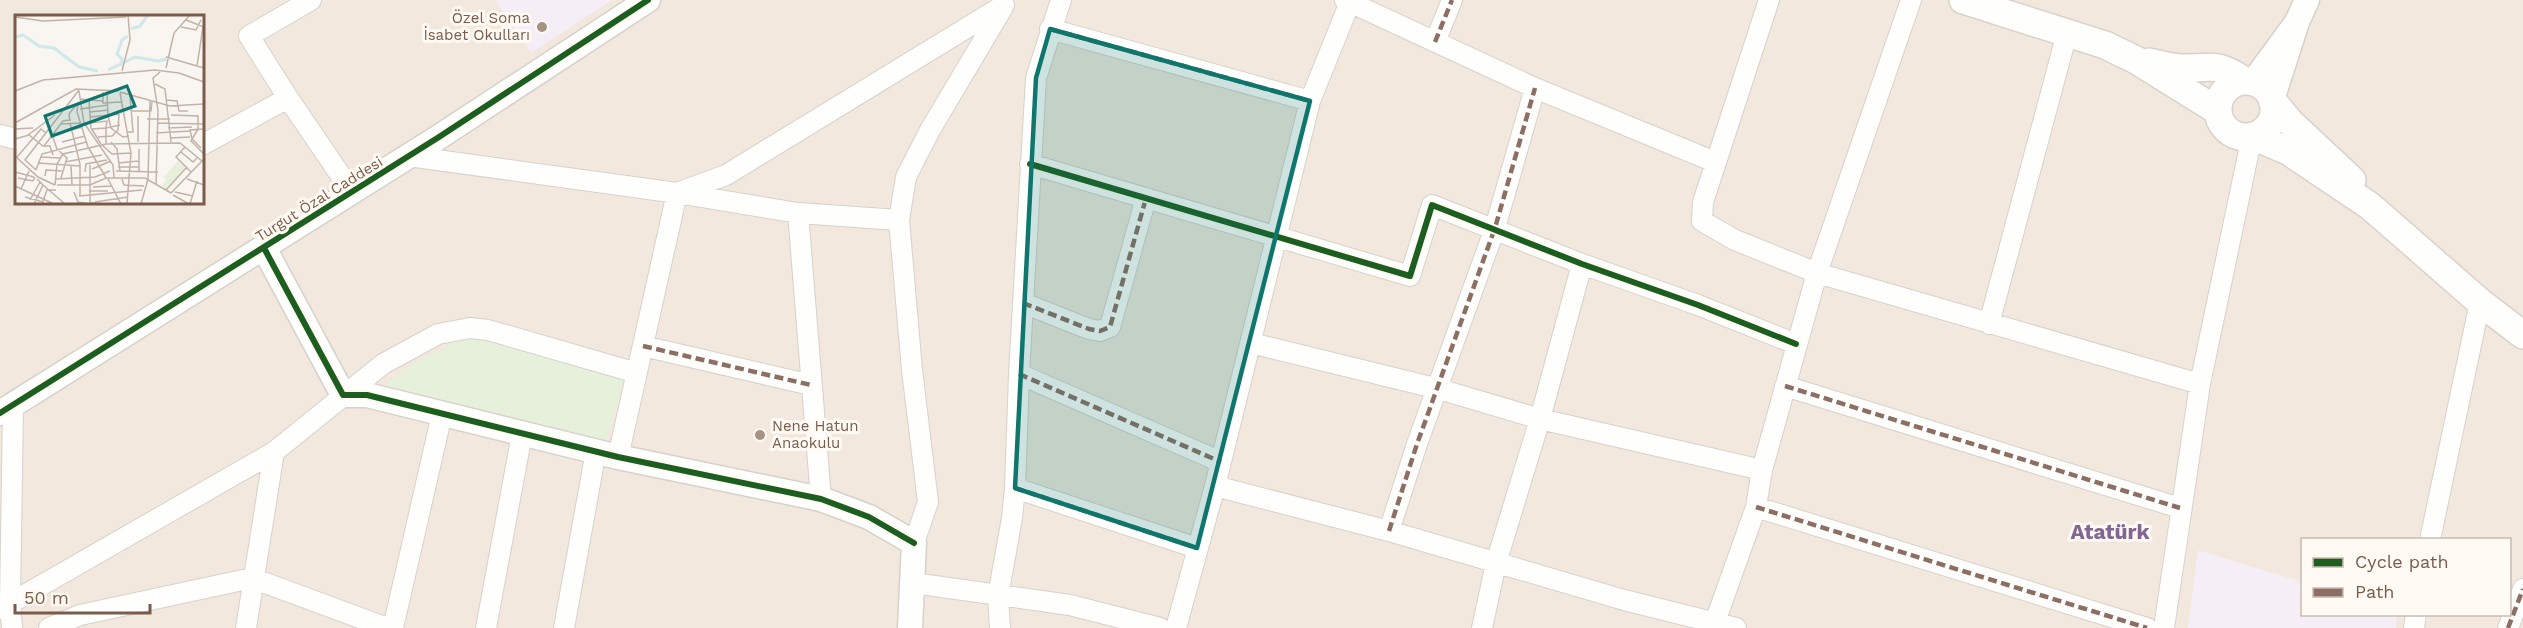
<svg xmlns="http://www.w3.org/2000/svg" width="2523" height="628" viewBox="0 0 2523 628" font-family="'Work Sans',sans-serif">
  <style>
    .residential { fill: #f2e8de; fill-rule: evenodd }
    .education { fill: #f6eef6 }
    .green { fill: #e7f0db }
    .lines { fill: none; stroke-linecap: round; stroke-linejoin: round }
    .minor-casing { stroke: #d7d1cb; stroke-width: 22 }
    .tertiary-casing { stroke: #d7d1cb; stroke-width: 27 }
    .secondary-casing { stroke: #d9d2cb; stroke-width: 30 }
    .minor { stroke: #fefefd; stroke-width: 20 }
    .tertiary { stroke: #fefefd; stroke-width: 24 }
    .secondary { stroke: #fefefd; stroke-width: 27 }
    .quiet { stroke: #8d6e63; stroke-width: 4.5; stroke-dasharray: 9 4.5; stroke-linecap: butt }
    .cycleway-casing { stroke: #fffaf3; stroke-width: 10 }
    .cycleway { stroke: #1b5e20; stroke-width: 6 }
    .marked { fill: #0f766e; fill-opacity: 0.2; stroke: #0f766e; stroke-width: 4.5; stroke-linejoin: round }
    .poi-dot { fill: #a69286; stroke: #fffaf3; stroke-width: 2 }
    .labels { text-anchor: middle; stroke-width: 6; stroke-linejoin: round; paint-order: stroke }
    .poi-label { font-size: 15px; fill: #7a5c4d; stroke: #fffaf3; text-anchor: end }
    .street-label { font-size: 15px; fill: #7a5c4d; stroke: #fffaf3 }
    .district-label { font-size: 21px; font-weight: bold; fill: #846695; stroke: #fffaf3 }
    .inset-river { fill: none; stroke: #d0e8ea; stroke-width: 3 }
    .inset-road { fill: none; stroke: #c2b3aa; stroke-width: 1.5 }
    .view { fill: #0f766e; fill-opacity: 0.15; stroke: #0f766e; stroke-width: 3 }
    .inset-edge { fill: none; stroke: #7a5c4d; stroke-width: 3 }
  </style>
  <rect width="100%" height="100%" fill="#f9f5f0"/>
  <path class="residential" d="M0 0H2523V628H0ZM16 16H202V202H16ZM2302 540H2510V614H2302Z"/>
  <path class="education" d="M495 0H612L531 53Z
    M2198 550 2302 582V614L2397 615 2396 628H2188Z"/>
  <path class="green" d="M464 338H483L624 381 605 448 377 390 413 363Z"/>
  <g class="lines">
    <defs>
      <path id="minor" d="M311 0 249 36 288 98 352 192
        M1345 0 1535 88 1715 162
        M1769 0 1703 202 1702 221 1735 240 1817 273 2200 384
        M1050 29 1310 101
        M1435 42 1452 0
        M0 135 16 139
        M202 145 288 98
        M408 156 677 193 798 213 899 220
        M1030 164 1410 276 1432 205 1582 264 1698 305 1796 344
        M798 213 821 499
        M1023 303 1089 329 1100 331 1110 327 1146 198
        M1989 324 2067 33
        M1251 343 1439 389 1540 419 1762 470
        M643 346 811 385
        M1019 374 1221 462
        M1785 386 2180 508
        M618 457 677 193 726 175 1004 5
        M1215 486 1389 531 1624 600 1736 628
        M1015 488 1197 548
        M1756 507 2147 628
        M1389 531 1417 444 1495 228 1535 88
        M2430 540 2480 302
        M914 543 928 502 912 370 899 220 906 177 930 130 1002 9
        M913 583 1070 605 1160 628
        M0 609 274 452 383 364 438 334 470 328 488 330 637 373
        M12 628 10 602 13 406
        M49 628 80 615 252 578 387 628
        M246 628 274 452
        M393 628 442 414
        M486 628 522 434
        M564 628 596 451
        M1000 628 998 596 1012 518 1015 488 1019 374 1036 78 1061 0
        M1176 628 1215 486 1310 101 1350 2
        M1482 628 1496 563 1540 419 1582 264
        M1710 628 1715 622 1756 507 1762 470 1817 273 1911 0
        M2164 628 2200 384 2252 136
        M2414 628 2416 614
        M2508 628 2523 589"/>
      <path id="tertiary" d="M2297 22 2307 0
        M2253 82 2297 22 2272 100
        M264 248 343 395H367L618 457 821 499 869 517 914 543 910 628
        M0 413 439 137 648 0"/>
      <path id="secondary" d="M1963 0 2105 45 2136 60 2218 111
        M2149 62C2160 64 2171 68 2182 68 2215 69 2214 61 2245 81
        M2218 109a28 28 0 1 1 56 0a28 28 0 1 1-56 0Z
        M2272 100 2290 122 2352 180
        M2252 136 2288 151 2370 206 2480 302 2523 335"/>
    </defs>
    <use href="#minor" class="minor-casing"/>
    <use href="#tertiary" class="tertiary-casing"/>
    <use href="#secondary" class="secondary-casing"/>
    <use href="#minor" class="minor"/>
    <use href="#tertiary" class="tertiary"/>
    <use href="#secondary" class="secondary"/>
    <path class="quiet" d="M1050 29 1310 101
      M1435 42 1452 0
      M1023 303 1089 329 1100 331 1110 327 1146 198
      M643 346 811 385
      M1019 374 1221 462
      M1785 386 2180 508
      M1015 488 1197 548
      M1756 507 2147 628
      M1389 531 1417 444 1495 228 1535 88
      M2508 628 2523 589"/>
    <defs>
      <path id="cycleway" d="M1030 164 1410 276 1432 205 1582 264 1698 305 1796 344
        M264 248 343 395H367L618 457 821 499 869 517 914 543
        M0 413 439 137 648 0"/>
    </defs>
    <use href="#cycleway" class="cycleway-casing"/>
    <use href="#cycleway" class="cycleway"/>
  </g>
  <path class="marked" d="M1050 29 1310 101 1197 548 1015 488 1036 78Z"/>
  <g class="poi-dot">
    <circle cx="542" cy="27" r="6"/>
    <circle cx="760" cy="435" r="6"/>
  </g>
  <g class="labels">
    <g class="poi-label">
      <text x="530" y="23">Özel Soma<tspan x="530" dy="17">İsabet Okulları</tspan></text>
      <text x="772" y="431" text-anchor="start">Nene Hatun<tspan x="772" dy="17">Anaokulu</tspan></text>
    </g>
    <g class="street-label">
      <text transform="translate(319 199) rotate(-32)" y="5">Turgut Özal Caddesi</text>
    </g>
    <g class="district-label">
      <text x="2110" y="539">Atatürk</text>
    </g>
  </g>
  <g transform="translate(15 15)">
    <rect width="189" height="189" fill="#f9f5f0"/>
    <path d="M163 146 170 153 151 175 147 172 151 164 149 162Z" fill="#e7f0db"/>
    <path class="inset-river" d="M116 14 125 11 133 0M0 22 8 20 24 31 39 33 64 52 83 56M106 51 107 44 102 39 107 25 113 21M93 55 120 42 143 46 152 44"/>
    <path class="inset-road" d="M0 2 28 6 111 2M171 5 189 12M166 12 181 15 186 5M151 42 189 53M182 51 188 12M151 53 159 18 175 0M107 56 115 25 113 0M140 69 150 74 156 127M0 76 28 65 140 55 164 58 189 67M64 76 69 108 98 150 99 163M88 77V88L106 87M92 77 93 102M105 77 155 91 189 89M105 78 116 138 112 189M65 84 88 86M74 85 76 113 86 129M151 85 162 86 164 96H173M63 87 62 97 73 132 91 163M65 94 93 90M117 96H136L137 87M75 97 93 95M156 100 183 101V114L176 126 189 139M93 101 96 113 108 122 114 121M123 101V127M75 102 104 99M132 104H155M55 106 54 99 62 89M0 108 61 74 104 76M55 108 65 149V181M142 108 189 109M46 109 66 108M67 109 92 106 91 113 77 114M153 113 177 112M0 114 18 113M35 114 42 134 52 143 46 163M113 117H118L115 81M141 118 175 116M41 119 67 112M13 120 40 100M83 122 97 121 103 115 104 99M155 123 175 122M0 124 14 120 28 131H35L38 140M47 127 70 121M96 127 102 134 105 156M91 128V113L105 110M87 130 97 139 116 138M29 131 48 106 55 105M170 132 161 142 176 157M186 133 177 124 175 115 189 114M166 137 178 147 182 143M0 141 23 162 40 170M2 142 26 114 31 118M26 142 45 143M50 147 87 140M23 148 65 151M103 148 124 146M75 150V188H80M56 151 57 170M103 152H124M77 154 96 146M21 155 10 145 64 75M21 155 27 139 71 127M101 156 143 157M124 156V134M0 157 19 162M70 157 71 149 92 145M30 161 31 155 47 156M3 163 18 166 20 162M41 164 80 162 95 156M93 164 106 189M107 164 109 170 129 171M172 164 189 170M141 169 143 96 138 63 145 57M28 170 50 189M40 170 42 149 48 139 91 129 165 128 187 146M42 170H75L91 163H130L156 178M0 171 39 189M78 172 97 171M6 174 14 156M151 175 172 152M74 176H93M59 177 63 187 75 189M160 177 178 181M156 178 189 144M158 180 174 189M64 181 127 175M10 182 28 187M15 185 25 167M80 187 113 182M19 189 28 170 22 164M27 189 32 175H41M126 189 133 164 135 86M175 189 182 166"/>
    <path class="view" d="M112 71 120 91 37 121 30 101Z"/>
    <rect width="189" height="189" class="inset-edge"/>
  </g>
  <rect x="2301" y="538" width="210" height="78" fill="#fffaf3" stroke="#cabbb1" stroke-width="1.5"/>
  <rect x="2313" y="558" width="30" height="9" fill="#1b5e20" stroke="#cabbb1" stroke-width="1.5"/>
  <text x="2355" y="568" font-size="18" fill="#7a5c4d">Cycle path</text>
  <rect x="2313" y="588" width="30" height="9" fill="#8d6e63" stroke="#cabbb1" stroke-width="1.5"/>
  <text x="2355" y="598" font-size="18" fill="#7a5c4d">Path</text>
  <path d="M15 604v9h135v-9" fill="none" stroke="#7a5c4d" stroke-width="3"/>
  <text x="24" y="604" font-size="18" fill="#7a5c4d" stroke="#fffaf3" stroke-width="4.5" paint-order="stroke">50 m</text>
</svg>
